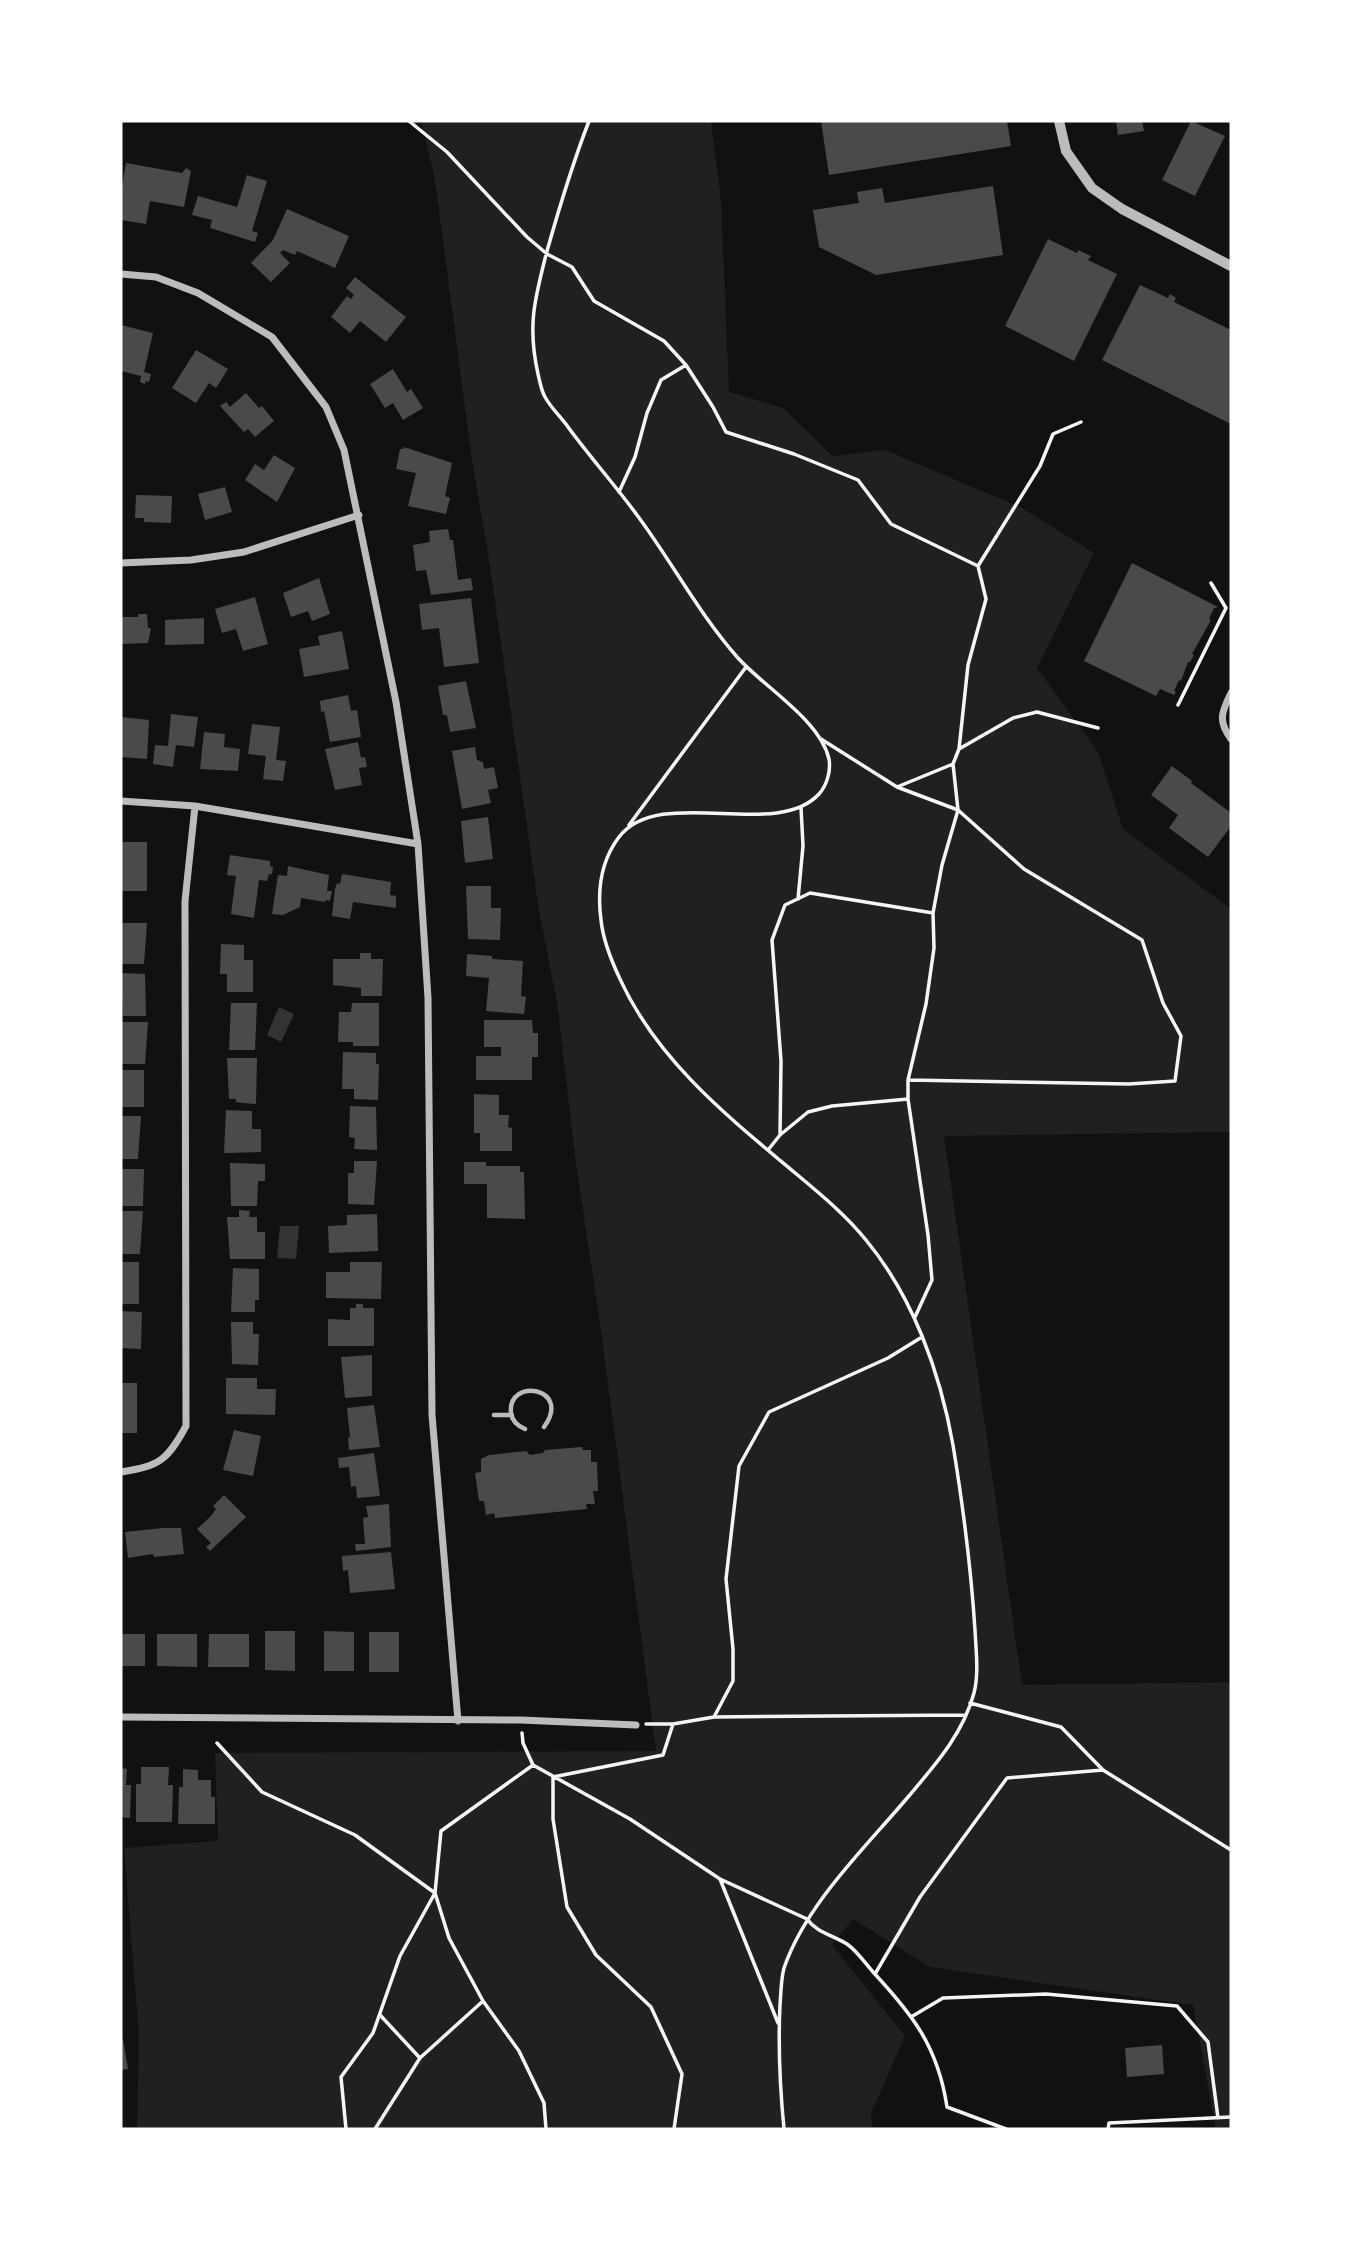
<svg xmlns="http://www.w3.org/2000/svg" width="1352" height="2250" viewBox="0 0 1352 2250" font-family="Rubik,sans-serif">
  <style>
    .green { fill: #202020 }
    .water { fill: #333 }
    .building { fill: #4a4a4a }
    .lines { fill: none; stroke-linecap: round; stroke-linejoin: round }
    .path { stroke: #f5f5f5; stroke-width: 3.5 }
    .service { stroke: #bcbcbc; stroke-width: 4.5 }
    .minor { stroke: #bcbcbc; stroke-width: 7 }
    .tertiary { stroke: #bcbcbc; stroke-width: 10 }
  </style>
  <rect width="100%" height="100%" fill="#111"/>
  <path class="green" d="M421 121H711L721 201 729 392 783 408 832 456 885 450 1022 508 1094 553 1037 668 1098 752 1123 829 1231 909V1132L944 1136 1022 1685 1231 1682V2129H1216L1193 2005 930 1967 853 1919 832 1945 905 2036 871 2113 872 2129H137L139 2036 124 1848 218 1841 215 1753 656 1751 601 1330 576 1164 557 1002 539 911 489 559 472 460 435 180Z"/>
  <path class="water" d="M279 1007 294 1014 281 1042 267 1035Z
    M280 1226H299L296 1259 277 1258Z"/>
  <path class="building" d="M821 121H1007L1011 146 829 175Z
    M1116 121H1142L1144 131 1118 135Z
    M1191 121 1225 136 1195 196 1162 180Z
    M126 163 182 173 186 168 191 171 184 207 150 201 146 224 121 220V192Z
    M247 175 267 181 252 231 258 233 255 242 210 228 212 220 192 215 198 196 237 207Z
    M993 186 1003 255 876 275 819 247 813 210 859 203 857 192 882 188 885 203Z
    M287 209 349 236 335 268 297 251 295 255 283 250 280 253 290 263 271 282 251 263 273 240Z
    M1048 239 1077 253 1078 250 1091 256 1088 260 1117 274 1074 361 1005 326Z
    M355 277 406 317 386 342 360 321 350 333 331 317 347 296 351 299 354 295 346 288Z
    M1140 285 1168 298 1170 294 1176 298 1174 302 1231 330V424L1102 360Z
    M121 325 153 333 144 372 151 374 149 382 146 381 145 384 140 382 141 376 121 371Z
    M196 350 228 369 216 388 209 383 196 403 172 388Z
    M393 369 407 392 411 389 423 408 403 420 393 403 385 408 370 384Z
    M246 393 259 408 262 406 274 421 255 437 248 429 244 432 220 406 226 402 230 407Z
    M404 447 452 463 445 496 450 498 446 514 408 506 416 473 396 469 400 449H403Z
    M274 455 295 468 277 502 245 480 255 464 264 470Z
    M225 487 232 512 205 520 198 494Z
    M136 495 172 496 171 523 144 522V518H135Z
    M448 529 450 540H453L458 580 471 578 473 590 431 595 426 570 416 571 413 545 430 542 429 531Z
    M1132 563 1218 607 1214 608 1209 619 1211 620 1192 654 1194 655 1190 662H1188L1181 681 1179 680 1174 691 1176 692 1174 695 1160 689 1156 696 1084 661Z
    M319 578 330 614 312 621 308 611 291 617 283 593Z
    M255 597 268 644 243 651 236 629 222 633 215 609Z
    M471 598 479 663 444 667 439 628 422 630 419 604Z
    M138 614H147L148 628H151L148 643 121 644V617H138Z
    M204 618V644L165 645V620Z
    M342 631 349 669 304 677 299 649 320 645 318 636Z
    M466 681 476 728 450 732 447 715H443L438 686Z
    M348 695 351 711 357 710 361 737 330 742 324 711 321 712 320 701Z
    M171 714 198 717 194 747 176 745 173 767 153 764 155 745 168 746Z
    M121 717 149 720 147 759 122 757Z
    M252 724 280 727 276 760 286 761 283 781 263 779 266 756 248 754Z
    M204 732 225 734 224 747 240 749 238 771 200 769Z
    M358 742 361 758 365 757 367 767 359 768 362 785 335 790 325 749Z
    M475 747 477 760 483 762 484 769 494 767 498 788 488 790 491 803 462 809 452 751Z
    M1172 766 1192 781 1191 783 1231 813V826L1208 857 1169 828 1178 815 1151 795Z
    M488 817 493 859 465 863 461 821Z
    M121 842H147V891H121Z
    M230 855 270 861V866L273 867 272 874H269L267 881 259 880 254 918 231 914 236 876 227 875Z
    M288 866 329 875 327 891H332L330 901 325 900V902L301 898 300 907 283 915 272 914 278 875 287 876Z
    M342 874 391 882 390 895 396 896V908L353 902 350 919 332 916 335 889 337 883 340 884Z
    M466 886H491V908H501L500 940 468 939Z
    M121 923H147L144 964H121Z
    M221 944 244 945V960H253V992H227V974H220Z
    M360 953H371V959H383L382 996H361V988L333 985V959H360Z
    M467 954 492 956V959L523 961 521 996 526 997 524 1014 486 1011 489 978 466 976Z
    M121 973 145 974 146 1016H123Z
    M231 1003H257L255 1050H229Z
    M352 1003H379V1046H353V1042H338L339 1012H351Z
    M484 1020H532L533 1033H538V1057H532V1080H476V1056H501V1047H484Z
    M121 1022H148L145 1064H121Z
    M343 1052 376 1053V1064H379L378 1100 354 1099V1089H342Z
    M227 1058H257L256 1104 242 1103 236 1102V1099H229Z
    M121 1070H144V1107H121Z
    M474 1094 499 1095V1115H509L508 1127 512 1128V1151H480V1133H474Z
    M350 1106 376 1107 377 1150 354 1149 355 1138 349 1137Z
    M226 1110 252 1111V1129H261V1152L224 1153Z
    M121 1116H141L138 1159H121Z
    M354 1161H377L374 1205 348 1204V1173H354Z
    M464 1162H486V1166H520V1172H524L525 1219 487 1218V1184H464Z
    M230 1163 265 1164V1181H258L257 1206H231Z
    M121 1169H144L143 1206H121Z
    M239 1210 250 1211 249 1217H257V1232H265V1259H230L227 1217H239Z
    M121 1211H143L140 1254H121Z
    M377 1214 378 1251 329 1253 328 1226 347 1225V1215Z
    M121 1262H139V1304H121Z
    M350 1262H382L381 1299 326 1298V1272H350Z
    M233 1268 259 1269V1300H255V1312H231Z
    M356 1304H363V1308H374V1346H328V1319L350 1320V1308H356Z
    M121 1311 142 1312 141 1349 121 1348Z
    M231 1322H253V1334H259L258 1365 232 1364Z
    M372 1355V1396L345 1398 341 1357Z
    M226 1378H257V1389H276L275 1415 226 1414Z
    M121 1383H137V1433H121Z
    M374 1405 380 1447 349 1450 348 1438 350 1437 347 1408Z
    M234 1430 261 1436 253 1476 223 1470Z
    M582 1447 583 1450H591V1462H597L598 1491H593L595 1504H586L587 1509 495 1518 494 1513 486 1515 484 1501H479L475 1473 481 1472V1459L489 1455 526 1451 530 1455 543 1453 545 1450Z
    M374 1453 380 1496 357 1498 356 1486 351 1487 349 1467 339 1468 338 1458Z
    M224 1495 246 1517 210 1551 206 1547 211 1543 197 1529 211 1516 216 1509 213 1506Z
    M389 1504 391 1547 356 1551 355 1544H365L363 1518 368 1517 366 1506Z
    M163 1528H181L184 1554 154 1557 153 1554 128 1558 125 1532Z
    M391 1552 395 1589 350 1593 348 1570 343 1571 342 1556Z
    M265 1631H295V1671L265 1670Z
    M324 1631 354 1632V1671H324Z
    M369 1632H399V1672H369Z
    M121 1634H145V1666H121Z
    M157 1634H197V1667L157 1666Z
    M209 1634H249V1667H208Z
    M141 1767H169L168 1785H173L172 1822H136V1784H141Z
    M121 1768 127 1769 126 1785H131L130 1818 121 1817Z
    M183 1769 198 1770V1780H211V1797H215V1824H178L179 1787H183Z
    M121 2039H123L128 2069 121 2070Z
    M1162 2045 1164 2074 1127 2077 1125 2048Z"/>
  <g class="lines">
    <path class="path" d="M409 121 447 152 527 237 547 254 572 267 594 301 664 341 686 365 661 380 647 413 635 457 619 492
      M589 121C572 165 560 205 547 251 535 298 527 325 538 374 540 382 541 390 545 397 551 408 561 417 568 427 590 457 615 485 637 515 672 562 699 614 738 658 764 687 820 720 829 759 831 771 827 785 819 794 776 841 660 784 619 837 600 862 597 890 601 920 603 940 611 960 620 979 657 1060 727 1116 794 1172 819 1193 845 1214 866 1240 913 1297 940 1372 953 1445 963 1506 971 1568 975 1630 976 1651 979 1673 974 1693 963 1734 935 1765 908 1797 865 1848 806 1904 784 1968 781 1979 781 1992 780 2005 778 2046 780 2088 784 2129
      M686 365 713 407 726 432 794 454 858 480 891 524 978 566 986 599 968 665 959 749 953 764 897 787 821 739
      M978 566 1040 466 1053 434 1081 422
      M1178 705 1226 608 1211 583
      M959 749 1013 718 1037 712 1098 728
      M897 787 958 810 1024 869 1142 940 1163 1003 1181 1036 1175 1081 1129 1084 908 1080V1099L928 1235 932 1280 915 1317
      M629 825 746 667
      M798 899 803 846 801 807
      M908 1080 926 1004 934 948 933 913 942 865 958 810 953 764
      M780 1135 808 1112 832 1106 908 1099
      M768 1150 780 1135 781 1061 772 940 785 905 810 893 933 913
      M970 1703 1061 1727 1103 1770 1231 1850
      M714 1717 733 1681V1649L726 1579 739 1466 769 1412 888 1358 922 1337
      M646 1724H673L714 1717 965 1715
      M673 1724 663 1755 553 1777V1819L567 1907 596 1955 651 2007 682 2074 674 2129
      M522 1733 523 1743 533 1765 630 1819 720 1879 807 1919C817 1933 833 1935 847 1944 857 1951 865 1963 873 1972 913 2015 938 2047 947 2107L1006 2129
      M217 1743 262 1792 355 1835 435 1893 441 1831 533 1765
      M720 1879 778 2023
      M435 1893 449 1938 483 2001 519 2051 544 2103 546 2129
      M875 1974 920 1897 1007 1778 1103 1770
      M380 2015 419 2057
      M911 2017 943 1998 1046 1994 1177 2006 1208 2042 1218 2118
      M346 2129 341 2077 373 2033 400 1956 435 1893
      M375 2129 420 2058 483 2001
      M1108 2129 1109 2123 1231 2117"/>
    <path class="service" d="M494 1415H512
      M525 1429C518 1426 512 1421 511 1413 507 1377 573 1387 544 1427"/>
    <path class="minor" d="M121 274 156 277 198 293 272 337 326 407 344 450 396 702 418 844 428 998 432 1415 458 1721
      M121 563 191 560 244 552 359 515
      M1231 693C1221 713 1218 721 1231 739
      M121 801 195 806 418 844
      M121 1472C159 1466 167 1461 186 1426L185 901 195 806
      M121 1717 521 1720 636 1725"/>
    <path class="tertiary" d="M1059 121 1066 151 1092 188 1122 209 1231 266"/>
  </g>
  <rect width="1352" height="2250" fill="none" stroke="#ffffff" stroke-width="245"/>
</svg>
